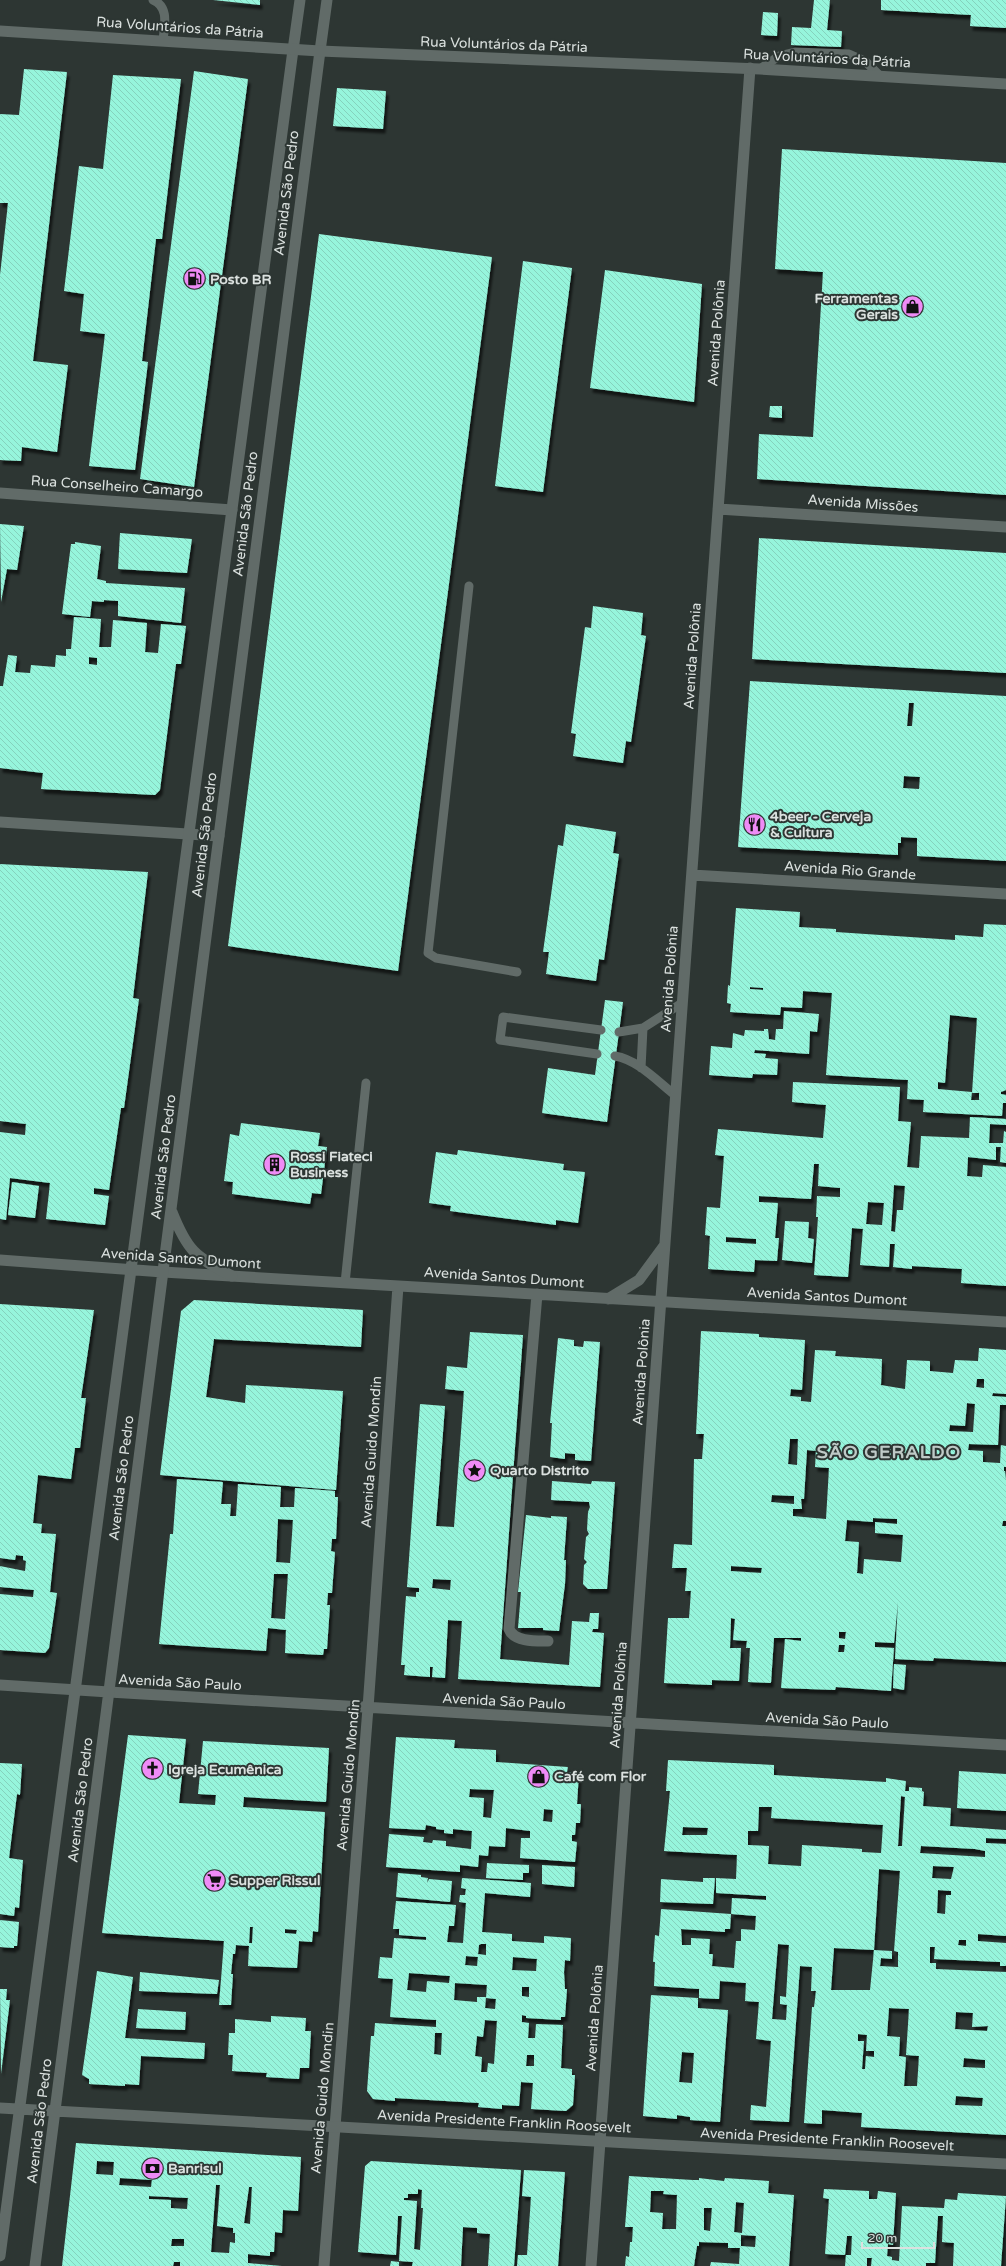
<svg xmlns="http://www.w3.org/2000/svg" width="1006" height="2266" viewBox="0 0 1006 2266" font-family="'Varela Round',sans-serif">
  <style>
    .building { fill: url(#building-back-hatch); fill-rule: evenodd; filter: url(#shadow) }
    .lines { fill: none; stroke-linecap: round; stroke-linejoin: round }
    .service { stroke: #616b68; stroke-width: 9 }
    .minor { stroke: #616b68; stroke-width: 11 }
    .tertiary { stroke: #616b68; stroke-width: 11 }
    .secondary { stroke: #616b68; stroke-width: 11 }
    .labels { text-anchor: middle; stroke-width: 4; stroke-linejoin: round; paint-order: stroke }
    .street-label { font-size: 14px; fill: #dbe1df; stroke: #2d3633 }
    .poi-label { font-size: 14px; font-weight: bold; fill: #dbe1df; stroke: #2d3633; text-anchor: start }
    .district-label { font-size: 18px; font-weight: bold; letter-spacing: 1px; fill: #bfcac7; stroke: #2d3633 }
  </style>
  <defs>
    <pattern id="building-back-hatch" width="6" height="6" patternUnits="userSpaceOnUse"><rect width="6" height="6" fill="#96f5dc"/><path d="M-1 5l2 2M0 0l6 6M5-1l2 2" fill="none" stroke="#85d2bd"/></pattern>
    <filter id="shadow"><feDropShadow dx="2.5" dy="4.5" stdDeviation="1" flood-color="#0009"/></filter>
  </defs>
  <rect width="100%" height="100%" fill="#2d3633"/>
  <path class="building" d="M213 0H260V5Z
    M814 0H830L827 30 842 31 841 47 791 45 792 27 811 28Z
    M881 0H1006V28L970 26 971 15 881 10Z
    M763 12 778 13 777 36 761 35Z
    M24 69 67 72 33 361 68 365 57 452 22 447 21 461 0 460V275L8 203H0V114L19 115Z
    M194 71 248 79 194 487 140 479Z
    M113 75 181 79 162 239H156L142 361 148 362 135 470 89 466 105 334 80 331 84 294 64 291 79 166 103 169Z
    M337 88 386 91 383 129 333 126Z
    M782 149 1006 163V495L757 479 759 434 813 437 823 272 775 269Z
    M319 234 492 257 398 971 228 946Z
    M523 261 572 268 543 492 495 486Z
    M605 270 702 284 694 402 590 388Z
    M770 406H782V418L769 417Z
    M0 524 24 526 17 570 7 569 1 602Z
    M120 533 192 539 187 573 118 569Z
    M759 538 1006 553V673L752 659Z
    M75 542 101 546 97 579 106 581V583L185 588 181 623 118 616V601L104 600V602L92 601 90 617 62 614 71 544H75Z
    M593 606 643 613 641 635 646 636 631 742 626 741 623 763 573 756 576 734 571 733 585 627 591 628Z
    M74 617 101 619 99 647H111L113 620 147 623 145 652 158 653 161 624 186 626 181 664H176L160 790 155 795 41 789 43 773 0 768V686H3L8 655 17 656 15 672 30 673 31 665 55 667 56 655 66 656V649H71ZM89 657 97 658V665L89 664Z
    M750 681 1006 696V861L917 856V838L901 837V843H898V855L738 847ZM909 703H914L912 726H907ZM904 776 920 777 919 789 903 788Z
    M566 824 616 832 613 853 619 854 604 960 599 959 596 981 546 974 549 952H543L558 845 563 846Z
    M0 864 148 872 133 998 139 999 124 1108H121L109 1190 94 1188V1194L109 1196 105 1225 46 1219 50 1183 10 1178 6 1220 0 1219V1132L25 1135 26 1124 0 1121Z
    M736 908 800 912 799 927 836 929V932L955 940V935L983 937 984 924 1006 925V1090L1001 1092V1094L1006 1095V1103H1003L1002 1116 923 1112 924 1100 907 1099 908 1080 826 1075 832 993 803 991 802 1008 781 1007 780 1015 730 1012 731 1004 727 1003 728 985 730 986ZM750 987 763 988V990L750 989ZM950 1015 977 1018 972 1093H979V1100H971L972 1092 938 1089V1082L945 1083Z
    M605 1000 623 1002 607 1122 542 1113 548 1068 595 1075Z
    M784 1011 819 1014 817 1032 810 1031 809 1054 755 1050 754 1053 766 1054 765 1058 778 1059 777 1075 753 1074 752 1078 709 1075 711 1046 732 1048 733 1033 744 1036 745 1030 764 1031V1029H768L769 1039 775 1040 776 1029H783Z
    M793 1082 900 1087 898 1121 911 1122 907 1167 919 1168 921 1136 969 1138 970 1117 1006 1119V1125L990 1124 989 1143H1003L1004 1131 1006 1132V1163L1000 1162 1001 1147H996V1160L968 1157 967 1176 982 1177 983 1165 1006 1167V1286L961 1283 962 1269 912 1266V1269L893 1267 895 1244H890L889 1267 860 1265 863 1229 852 1228 848 1277 814 1275 818 1217H816L817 1196 840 1197V1188L818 1186 819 1164H814L811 1199 759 1196V1202L778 1203 775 1238H779L777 1261 755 1260 754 1272 708 1269 710 1236 705 1235 707 1207 720 1208 724 1156 715 1155 718 1129 823 1138 826 1105 792 1102ZM894 1185 905 1186 903 1210H897L895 1232 891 1231ZM868 1202 884 1203 882 1225 866 1224ZM726 1237 756 1239V1244L726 1242Z
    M241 1123 320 1133 318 1146 327 1147 321 1194 312 1193 310 1204 232 1194 233 1182 224 1181 230 1134 239 1136Z
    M458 1150 564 1164 563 1170 585 1172 578 1223 556 1220V1225L450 1211 451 1206 429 1203 436 1152 457 1155Z
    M12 1182 39 1186 35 1218 8 1215Z
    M785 1221 809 1222 808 1238 814 1239 812 1263 782 1260Z
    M194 1300 363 1310 361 1347 214 1339 206 1397 245 1403 246 1385 343 1391 336 1490 160 1475 181 1311Z
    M0 1304 94 1310 81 1398H86L80 1448H75L71 1479 38 1475 33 1523 42 1524 41 1533 56 1534 50 1592 57 1593 49 1648 45 1653 0 1650V1594L33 1597 34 1590 0 1587V1566L25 1571 26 1561 23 1560V1556L16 1555 15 1560 0 1558Z
    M701 1331 759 1334V1337L805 1340 802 1390 791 1389 790 1396 801 1397V1401L811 1402 815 1350 836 1351 835 1356 882 1359 881 1385 905 1389 907 1360 930 1361V1371L953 1373 955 1360 978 1361 979 1348 1006 1350V1394L993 1393 992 1396 1006 1397V1405H1000L998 1445 969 1444 968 1450 983 1451V1462L1000 1463 1001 1445 1006 1446V1467H1004V1471H1005L1006 1480V1521H1003L1002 1526H1006V1662L934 1658 933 1661 895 1659 898 1602 894 1643 875 1642V1647L894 1648 891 1691 836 1687 835 1690 781 1688 785 1639 801 1641V1638H774L771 1683 748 1682 750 1648H746L747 1641 733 1640 735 1619 731 1618 730 1648H741L739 1681 712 1680V1685L664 1683 668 1618H689L691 1591H685L687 1568H672L674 1544 692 1545 694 1459H702L704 1434H696ZM977 1379H984V1388L976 1387ZM967 1403 975 1404 973 1432 949 1431 950 1425 965 1426ZM790 1439H798L797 1465 788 1464ZM807 1450 816 1451 815 1467 829 1468 826 1519 793 1516V1509H802L801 1499H804ZM772 1495 794 1496V1504L771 1502ZM873 1518 897 1519V1524L875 1522V1533L903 1535 901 1562 864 1559 863 1574 857 1573 859 1542 845 1541 847 1520 873 1522ZM731 1566 762 1568 761 1573 731 1571ZM839 1632H846L845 1639 839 1638ZM839 1645H845L844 1652H838Z
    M470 1332 523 1335 500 1659 569 1665 572 1621 589 1622 590 1613H599L598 1629H593L592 1632 604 1633 600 1687 458 1679 462 1621 448 1620 445 1678 432 1677 433 1667H430V1677L404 1675 405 1665H401L406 1596 416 1597V1592H419V1588L407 1587 420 1404 445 1406 436 1526 454 1527 464 1391 445 1389 447 1366 467 1368ZM433 1579 451 1580 450 1590 432 1588Z
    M558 1338 574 1340V1346L583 1347 584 1341 600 1342 591 1461 575 1460V1454L565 1453V1459L550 1457 552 1423H550Z
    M177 1479 223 1482 221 1504H231L230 1516H236L238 1484 281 1487 280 1507H294L295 1488 335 1491V1497H338L336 1539H332L331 1551 335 1552 332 1593H328L327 1605H330L327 1649H324L323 1655 285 1653 286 1630 268 1628 266 1651 159 1644 170 1534H173ZM278 1519 293 1520 290 1563 276 1562ZM274 1574H288L285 1619 271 1618Z
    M552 1481 591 1484 592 1481 615 1482 607 1589H588L583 1584 584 1565 587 1562 584 1559 586 1537 589 1534 587 1530 588 1512 590 1507 589 1502 551 1500Z
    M526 1515 551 1518V1516L567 1517 564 1560H566L565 1584 559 1631 543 1630V1628H518L521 1592H518Z
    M894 1664 906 1665 904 1690 893 1688Z
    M128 1735 186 1739 179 1803 215 1805 216 1795 198 1794 203 1741 329 1748 326 1802 244 1797 243 1807 325 1812 318 1932 313 1931 312 1942 299 1941 297 1968 248 1966 249 1946 236 1945 235 1954H233L231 1974H233L231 2005H219L224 1941 102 1933ZM250 1927H253L252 1943H249ZM285 1929 297 1930 296 1934 285 1933Z
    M396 1737 455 1740 454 1748 496 1750V1762L568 1767 567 1772 579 1773 577 1804H581L580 1823H576L575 1835H572V1841L577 1842 575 1862 520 1858 521 1838H530V1831L506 1828 505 1847 489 1846 488 1856 479 1855 478 1867 460 1865V1872L386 1867 389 1834 424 1837 423 1842 432 1843 433 1840 446 1841V1846L471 1849 472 1831 453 1829V1834L444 1833V1830L436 1829V1827L426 1825 425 1830 389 1828ZM470 1789 494 1790 491 1818 483 1817 484 1798 469 1797ZM544 1809 553 1810 552 1822 543 1821Z
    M668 1760 774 1765V1775L886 1782V1778L906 1781 905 1791H909V1787L922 1788V1791L924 1792 923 1806 951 1808 950 1826 1006 1830V1839L986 1838V1843L1006 1844V1936L978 1934V1941L1006 1943V1966H1000V1962L934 1959 935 1947H930V1963H936V1969L1006 1972V2135L861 2127 862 2113 822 2110V2124L804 2123 812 2007H814L816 1991H811L812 1967 800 1966 789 2122 750 2120 751 2105 766 2107 771 2041 756 2039 759 2002 745 2001 746 1983 720 1981 719 1999 699 1998V1989L654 1986 655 1962H653L655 1935 659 1936 661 1909 731 1914 732 1898 766 1900V1896L716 1893V1878L736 1879 737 1855 664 1851 670 1791H666ZM901 1796 905 1797 902 1846H898ZM759 1807H772L771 1818 883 1825 881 1853 862 1852V1849L802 1845 801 1866 768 1864 769 1846 748 1845V1831H758ZM683 1827 708 1828 707 1835H682ZM921 1846 975 1849 985 1851V1857L920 1853ZM933 1866 954 1867 951 1879 932 1878ZM879 1869 900 1871 894 1951 898 1952V1967L880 1966 881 1958 892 1959V1951L874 1950ZM938 1890 951 1891V1895H946L945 1914 937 1913ZM731 1914 756 1916 755 1930 741 1929V1941H736L734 1968 712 1966 713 1954H709L710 1939 691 1938V1945H682L681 1929 725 1932V1929H730ZM959 1940H966V1946L958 1945ZM778 1944 789 1945 786 1997 780 1996V2004L787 2005 786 2020 772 2019ZM834 1948 874 1950 870 1990H831ZM889 2008 909 2009 906 2055 919 2056 917 2086H904L906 2057 899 2056 900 2037 887 2036ZM956 2012 973 2013 972 2027 988 2026 987 2031 955 2029ZM858 2034 867 2035 866 2051H874V2057L866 2056 865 2069H862L864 2041H858ZM964 2058 985 2060V2068L963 2067ZM956 2096 983 2098 982 2106 955 2105Z
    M0 1763 22 1764 20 1795 17 1794 9 1858 23 1860 19 1908 15 1907 14 1916 0 1914Z
    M959 1771 1006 1774V1811L957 1808Z
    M487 1863 529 1865V1873H523V1880L486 1878Z
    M542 1865 575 1867 574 1887 542 1884Z
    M398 1873 421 1875V1877L428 1878 427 1883 429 1879 452 1881 450 1902 396 1897Z
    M462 1878 531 1883 530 1897 485 1893 482 1932 512 1934V1941L544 1943V1936L571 1938 570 1961 565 1960 564 1972 565 1989H567L565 2017H561V2020L526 2018V2016L522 2015V2022L529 2023 528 2038H535L536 2024 563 2025 561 2068 572 2069V2075H575L573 2105 566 2111 531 2109 533 2083 521 2082 519 2106 502 2105V2109L478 2107 479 2103 395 2098V2101L373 2099 367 2091 371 2036H374L375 2023 436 2027V2020L390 2017 393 1979 378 1978 380 1957 392 1958 394 1938 426 1940V1937L399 1935V1929H393L396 1901 456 1905 454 1926H449L447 1942 463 1943 466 1903 459 1902 460 1895H465L466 1889 461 1888ZM481 1944H486V1955L478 1954 479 1945ZM466 1956 478 1957 477 1966 465 1965ZM513 1957 537 1959 536 1971 512 1970ZM409 1973 450 1976 449 1983 427 1981 426 1992 407 1990ZM455 1983 487 1985 486 1998 496 1999 495 2009 485 2008 486 1997H477V2002L454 2000ZM522 1987H529V1997L522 1996ZM485 2020 497 2021 494 2064 488 2063 487 2072H481L482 2057 475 2056 477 2036 483 2037ZM435 2033H442L441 2055 434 2054ZM527 2055H534V2066H526Z
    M703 1878H715L713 1904 660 1902 661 1879 703 1882Z
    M0 1920 19 1922 17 1946H14V1948L0 1947Z
    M97 1971 133 1977 125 2038 205 2043 204 2059 141 2056 139 2085 125 2084V2086L89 2084V2079L82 2075Z
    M140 1972 219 1980 217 1994 139 1991Z
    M0 1989H7L6 2000H10L1 2074Z
    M651 1995 698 1998V2008L728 2010 720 2122 690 2120V2117L677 2115V2119L643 2116ZM682 2052 694 2053 692 2083 679 2082Z
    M138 2009 186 2012 185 2030 136 2028Z
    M271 2016 306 2018 305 2031H311L309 2068H300L299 2079 266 2077 267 2073 232 2071 233 2055H228L229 2033H235V2019L271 2022Z
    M76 2143 301 2157 298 2211 283 2210 282 2233 275 2232 274 2252H270V2256L248 2254V2263L282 2266H180V2262H174L173 2266H62ZM97 2161 114 2162 113 2175 96 2174ZM120 2178 152 2180 151 2187 119 2185ZM216 2185H220L217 2226 233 2228V2233H235V2243L230 2242 229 2253 211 2252ZM249 2187H252L250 2224 244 2223ZM149 2196 188 2198 187 2209 171 2208V2200L149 2199ZM172 2239H184V2246H171Z
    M371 2161 521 2170 514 2266H488L490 2234 477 2233V2228L463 2227 461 2266H412L413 2262 399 2261 402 2216H398L396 2255 358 2252 365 2166ZM418 2189 422 2190 421 2208H423L420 2250 414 2249 417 2201 404 2200V2198H408V2194H418Z
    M524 2170 565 2172 558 2266H517L518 2255H527L531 2197 522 2196Z
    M629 2176 693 2180H699V2178L724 2181 725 2178 769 2181 768 2193 794 2195 789 2266H710L711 2262 739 2264 740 2248H728V2243L699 2242V2246H697L694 2266H625L626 2256 629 2257 630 2242H632L633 2227H625ZM651 2191H664L663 2194 677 2195 676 2229H662L663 2213 650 2212ZM736 2202 744 2203 742 2233 734 2232ZM704 2208H712L710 2231 704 2230ZM741 2235 756 2236 755 2247 741 2246Z
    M824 2189 869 2191V2199H877L878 2191 896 2193 893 2245 888 2244 887 2256 892 2257V2260L899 2261 902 2206 944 2208 945 2199 957 2200 958 2193 1006 2196 1001 2266H953L954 2243 942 2242 943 2216H938L935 2263H926V2266H871L872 2258H867V2266H845L846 2255H851L852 2236H847L845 2255 825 2254 829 2199 823 2198Z
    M391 2261 399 2262V2266H390Z"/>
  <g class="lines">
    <path class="service" d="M153 0C170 7 164 27 163 41
      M760 69 779 56 795 52 849 54 865 61 880 76
      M469 586 428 953 436 958 517 972
      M619 1032 643 1028 682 1003
      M597 1054 500 1040 503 1017 601 1030
      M615 1056C638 1060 657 1081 675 1095
      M641 1068 643 1028
      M345 1283 366 1083"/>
    <path class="minor" d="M293 50 300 0
      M320 51 327 0
      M0 493 232 510
      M718 509 1006 527
      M0 822 219 836
      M692 875 1006 894
      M163 1272 1006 1322
      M537 1294 509 1629C514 1642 536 1641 548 1641
      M608 1299 639 1280 664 1246
      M109 1692 1006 1745
      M324 2266 368 1708 398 1286
      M591 2266 750 68"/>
    <path class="tertiary" d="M172 1212C187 1250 195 1257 232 1276
      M0 1260 163 1272
      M0 1685 109 1692
      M0 2108 1006 2164
      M0 2256 293 50
      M35 2266 320 51"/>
    <path class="secondary" d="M0 31 320 51 760 69 1006 84"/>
  </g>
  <defs>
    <symbol id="fuel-disc" viewBox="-11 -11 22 22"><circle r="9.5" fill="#ef8bf6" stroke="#2d3633"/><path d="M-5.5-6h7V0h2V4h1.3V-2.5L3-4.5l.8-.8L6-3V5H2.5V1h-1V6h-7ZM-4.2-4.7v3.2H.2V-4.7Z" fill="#111"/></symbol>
    <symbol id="shop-disc" viewBox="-11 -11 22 22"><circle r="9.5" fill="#ef8bf6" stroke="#2d3633"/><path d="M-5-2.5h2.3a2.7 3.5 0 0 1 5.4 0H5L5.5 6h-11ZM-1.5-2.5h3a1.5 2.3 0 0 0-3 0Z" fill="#111"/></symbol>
    <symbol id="restaurant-disc" viewBox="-11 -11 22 22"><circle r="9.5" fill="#ef8bf6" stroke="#2d3633"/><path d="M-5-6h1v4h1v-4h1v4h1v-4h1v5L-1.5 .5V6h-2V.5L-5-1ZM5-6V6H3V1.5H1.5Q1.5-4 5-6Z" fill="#111"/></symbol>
    <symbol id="building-disc" viewBox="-11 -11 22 22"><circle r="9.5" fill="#ef8bf6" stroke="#2d3633"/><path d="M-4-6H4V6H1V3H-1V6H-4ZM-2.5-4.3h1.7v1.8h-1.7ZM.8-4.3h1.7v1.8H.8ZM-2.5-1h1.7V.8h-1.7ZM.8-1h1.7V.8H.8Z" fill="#111"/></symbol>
    <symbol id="sight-disc" viewBox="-11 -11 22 22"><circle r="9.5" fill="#ef8bf6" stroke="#2d3633"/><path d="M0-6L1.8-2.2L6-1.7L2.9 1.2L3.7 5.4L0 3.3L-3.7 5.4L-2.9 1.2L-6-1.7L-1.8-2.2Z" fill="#111"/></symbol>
    <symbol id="church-disc" viewBox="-11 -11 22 22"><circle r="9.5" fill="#ef8bf6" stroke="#2d3633"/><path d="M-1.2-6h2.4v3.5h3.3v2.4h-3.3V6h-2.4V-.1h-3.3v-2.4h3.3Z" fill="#111"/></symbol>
    <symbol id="supermarket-disc" viewBox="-11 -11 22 22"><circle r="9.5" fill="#ef8bf6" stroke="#2d3633"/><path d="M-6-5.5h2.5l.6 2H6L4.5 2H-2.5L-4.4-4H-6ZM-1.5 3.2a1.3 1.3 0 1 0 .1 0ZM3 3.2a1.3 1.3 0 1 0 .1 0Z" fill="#111"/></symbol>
    <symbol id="bank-disc" viewBox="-11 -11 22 22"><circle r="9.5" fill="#ef8bf6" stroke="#2d3633"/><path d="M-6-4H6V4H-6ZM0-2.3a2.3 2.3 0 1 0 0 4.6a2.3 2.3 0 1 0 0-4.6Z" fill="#111"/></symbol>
  </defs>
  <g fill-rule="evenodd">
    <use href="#fuel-disc" x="182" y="266" width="25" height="25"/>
    <use href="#shop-disc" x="900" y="294" width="25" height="25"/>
    <use href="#restaurant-disc" x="742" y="812" width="25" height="25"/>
    <use href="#building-disc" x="262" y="1152" width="25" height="25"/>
    <use href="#sight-disc" x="462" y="1458" width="25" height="25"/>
    <use href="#church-disc" x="140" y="1756" width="25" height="25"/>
    <use href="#shop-disc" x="526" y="1764" width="25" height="25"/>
    <use href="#supermarket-disc" x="202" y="1868" width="25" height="25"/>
    <use href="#bank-disc" x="140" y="2156" width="25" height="25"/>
  </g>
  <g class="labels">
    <g class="street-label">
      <text transform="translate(180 27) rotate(4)" y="5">Rua Voluntários da Pátria</text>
      <text transform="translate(504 44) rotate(2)" y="5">Rua Voluntários da Pátria</text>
      <text transform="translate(827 58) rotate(3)" y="5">Rua Voluntários da Pátria</text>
      <text transform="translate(286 193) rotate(-83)" y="5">Avenida São Pedro</text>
      <text transform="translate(716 333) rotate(-86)" y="5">Avenida Polônia</text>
      <text transform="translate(117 486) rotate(4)" y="5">Rua Conselheiro Camargo</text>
      <text transform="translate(863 503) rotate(4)" y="5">Avenida Missões</text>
      <text transform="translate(245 514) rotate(-83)" y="5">Avenida São Pedro</text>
      <text transform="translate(692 656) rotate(-86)" y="5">Avenida Polônia</text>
      <text transform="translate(204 835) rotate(-83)" y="5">Avenida São Pedro</text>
      <text transform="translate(850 870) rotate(4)" y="5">Avenida Rio Grande</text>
      <text transform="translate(669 979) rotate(-86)" y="5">Avenida Polônia</text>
      <text transform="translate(163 1157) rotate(-83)" y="5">Avenida São Pedro</text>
      <text transform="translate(181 1258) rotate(4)" y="5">Avenida Santos Dumont</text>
      <text transform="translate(504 1277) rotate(4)" y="5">Avenida Santos Dumont</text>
      <text transform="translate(827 1296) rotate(3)" y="5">Avenida Santos Dumont</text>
      <text transform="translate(641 1372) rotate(-86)" y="5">Avenida Polônia</text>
      <text transform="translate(371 1452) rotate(-86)" y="5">Avenida Guido Mondin</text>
      <text transform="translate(121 1478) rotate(-83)" y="5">Avenida São Pedro</text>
      <text transform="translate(180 1682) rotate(3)" y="5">Avenida São Paulo</text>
      <text transform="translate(618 1695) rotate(-86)" y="5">Avenida Polônia</text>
      <text transform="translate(504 1701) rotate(3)" y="5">Avenida São Paulo</text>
      <text transform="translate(827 1720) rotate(3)" y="5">Avenida São Paulo</text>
      <text transform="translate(348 1775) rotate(-85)" y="5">Avenida Guido Mondin</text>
      <text transform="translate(80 1800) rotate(-83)" y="5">Avenida São Pedro</text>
      <text transform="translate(594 2018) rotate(-86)" y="5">Avenida Polônia</text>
      <text transform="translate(322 2098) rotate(-85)" y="5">Avenida Guido Mondin</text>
      <text transform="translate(39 2121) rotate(-83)" y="5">Avenida São Pedro</text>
      <text transform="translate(504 2121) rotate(3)" y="5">Avenida Presidente Franklin Roosevelt</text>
      <text transform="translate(827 2139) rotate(3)" y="5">Avenida Presidente Franklin Roosevelt</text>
    </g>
    <g class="poi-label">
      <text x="210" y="284">Posto BR</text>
      <text x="898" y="303" text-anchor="end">Ferramentas<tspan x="898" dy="16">Gerais</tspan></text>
      <text x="770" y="821">4beer - Cerveja<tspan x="770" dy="16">&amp; Cultura</tspan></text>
      <text x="290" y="1161">Rossi Fiateci<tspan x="290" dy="16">Business</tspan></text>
      <text x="490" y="1475">Quarto Distrito</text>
      <text x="168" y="1774">Igreja Ecumênica</text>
      <text x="554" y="1781">Café com Flor</text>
      <text x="230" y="1885">Supper Rissul</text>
      <text x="168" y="2173">Banrisul</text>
    </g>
    <g class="district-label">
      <text x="889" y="1458">SÃO GERALDO</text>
    </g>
  </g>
  <path d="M862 2242v6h72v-6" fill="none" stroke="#dbe1df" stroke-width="2"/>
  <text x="868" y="2242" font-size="12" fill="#dbe1df" stroke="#2d3633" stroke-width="3" paint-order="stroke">20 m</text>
</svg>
